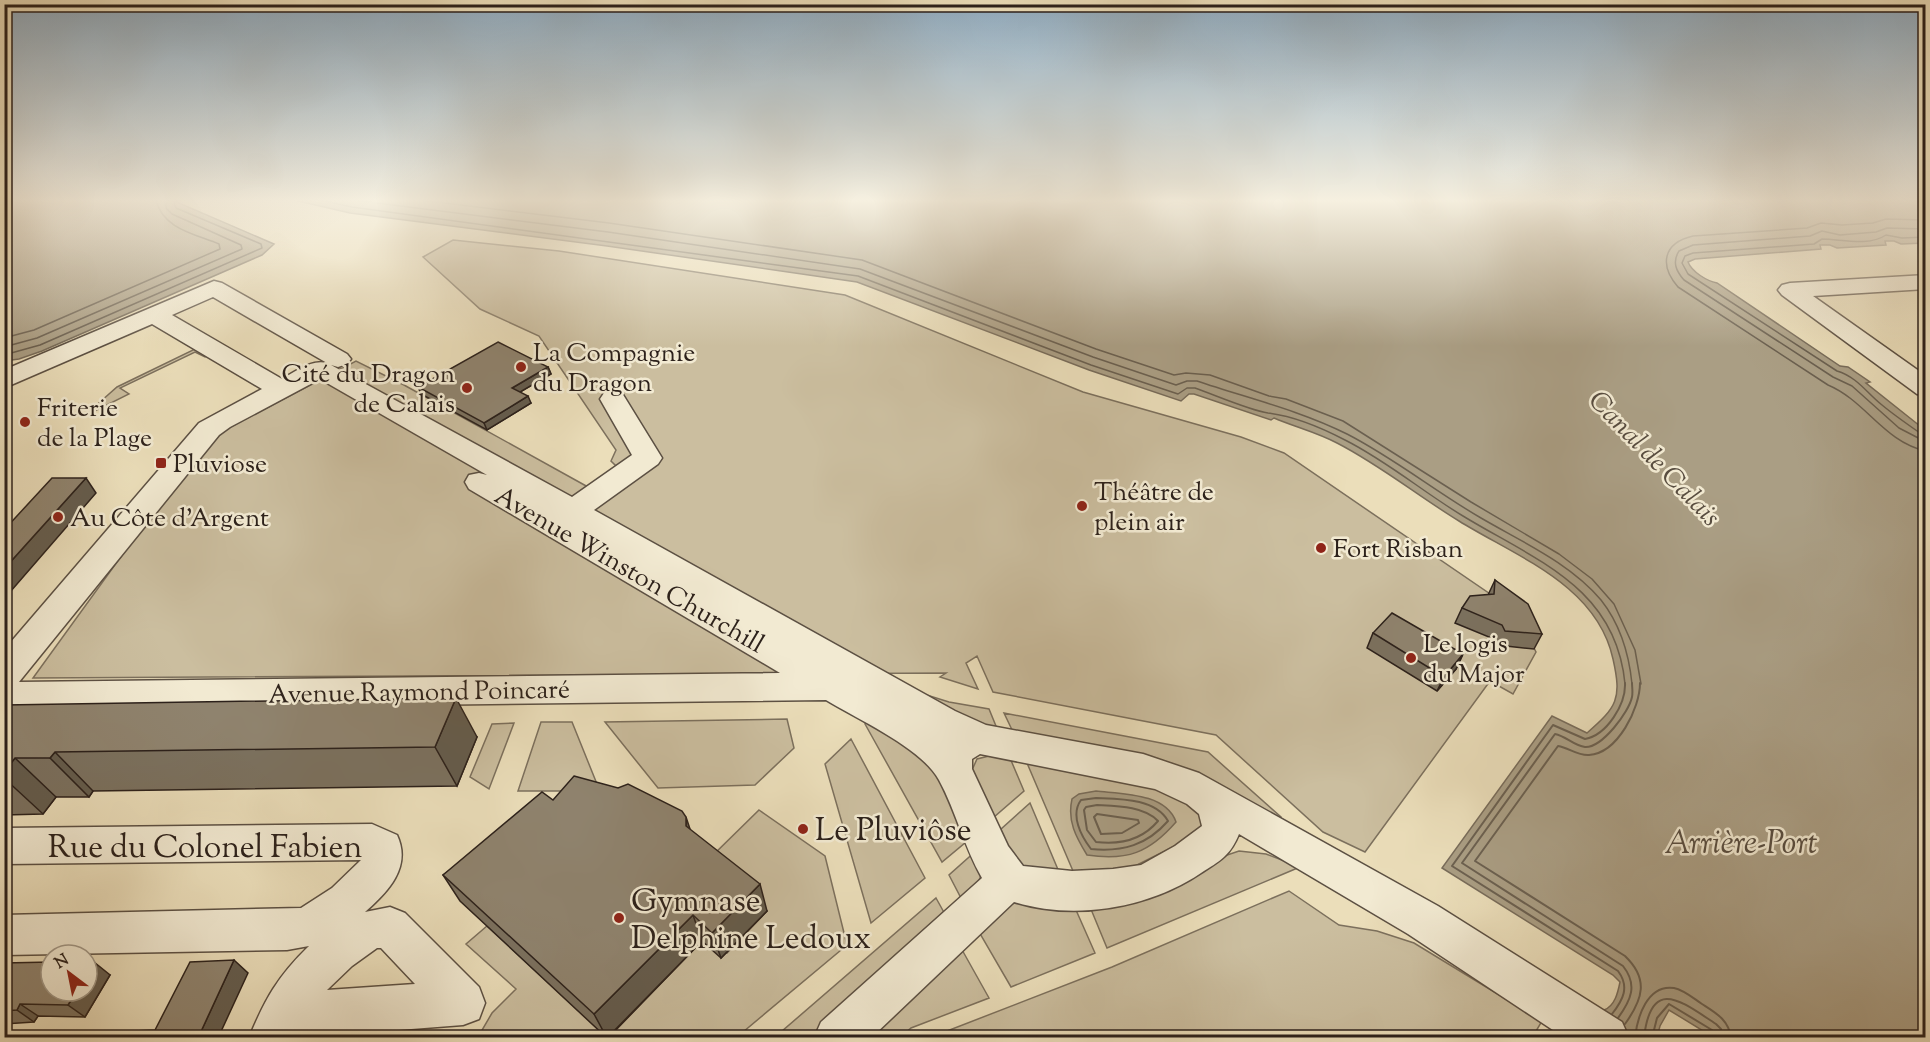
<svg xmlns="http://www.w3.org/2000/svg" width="1930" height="1042" viewBox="0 0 1930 1042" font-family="'Sorts Mill Goudy',serif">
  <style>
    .green { fill: #cbbe9f; stroke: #7c705d; stroke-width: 1.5 }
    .water { fill: #aa9e84; stroke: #786c5a; stroke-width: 1.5 }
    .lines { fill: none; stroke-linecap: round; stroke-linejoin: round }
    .shore-far1 { stroke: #6b6050; stroke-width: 1.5 }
    .shore { stroke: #6b6050; stroke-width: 2 }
    .minor-casing { stroke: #5c5043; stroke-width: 3 }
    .minor { fill: #f2ead2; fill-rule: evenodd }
    .wall { fill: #7b715f; stroke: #2c211b; stroke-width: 1.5 }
    .shaded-wall { fill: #645c4d; stroke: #2c211b; stroke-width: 1.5 }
    .building { fill: #8f836e; stroke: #2c211b; stroke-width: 1.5 }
    .poi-dot { fill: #8f2418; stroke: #f2ead2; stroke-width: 2 }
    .labels { text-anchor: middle; stroke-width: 5; stroke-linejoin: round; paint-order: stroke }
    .poi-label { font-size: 26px; fill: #2c211b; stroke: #f2ead2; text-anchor: start }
    .street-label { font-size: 26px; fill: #2c211b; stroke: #f2ead2 }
    .water-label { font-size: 27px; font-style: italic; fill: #584d40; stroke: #f2ead2 }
    .near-poi-label { font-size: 32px; fill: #2c211b; stroke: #f2ead2; text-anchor: start }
    .near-street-label { font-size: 32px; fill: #2c211b; stroke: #f2ead2 }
    .near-water-label { font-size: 33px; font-style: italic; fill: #584d40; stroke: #f2ead2 }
  </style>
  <rect width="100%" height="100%" fill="#ebdeba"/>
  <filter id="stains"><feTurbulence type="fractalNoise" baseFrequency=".00333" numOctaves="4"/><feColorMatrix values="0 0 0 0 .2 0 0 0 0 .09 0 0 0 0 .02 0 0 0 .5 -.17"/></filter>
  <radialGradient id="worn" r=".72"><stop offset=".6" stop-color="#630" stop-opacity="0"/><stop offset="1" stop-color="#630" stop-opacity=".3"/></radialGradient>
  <path class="green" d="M453 240 559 251 845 295 1083 392 1241 437 1284 453 1515 611 1536 652 1513 694 1490 681 1365 852 1323 832 1216 735 993 692 977 656 966 663 978 689 940 677 946 673 33 678 175 482 217 434 356 361 404 385 588 487 616 466 611 461 616 450 539 336 480 309 423 257Z
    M199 347 210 354 205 357 195 352 120 388 129 394 83 417 80 416 91 410 117 387Z
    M917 692 949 702 989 709 998 731 983 728Z
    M1004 713 1208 752 1281 817 1278 824 1014 734Z
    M872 717 921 745 972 837 942 862 865 724Z
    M787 719 794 748 755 785 658 788 605 722Z
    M541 722H572L599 789 593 791H518Z
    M514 723 489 789 470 777 492 724Z
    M851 739 925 878 871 923 825 764Z
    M993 755 1010 758 1024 791 994 817 972 770 977 759Z
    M1027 763 1154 788 1190 805 1201 816 1202 823 1200 829 1189 839 1135 866 1126 869 1073 871Z
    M1030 803 1059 872 1035 871 1016 864 1000 830Z
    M759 810 825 856 847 945 737 1037 608 1038 702 941 727 953 767 911 706 862Z
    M977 850C987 876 980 882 962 900L949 875Z
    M1239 851 1266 854 1300 867 1107 948 1088 902Z
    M1289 891 1339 925 1377 931 1414 943 1542 1021 1532 1038H929L1112 967Z
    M936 898 946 916 813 1037 774 1038Z
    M1023 901H1072L1095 953 1011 987 979 932 1007 905Z
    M487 926 607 1037H478L492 1013 516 989 466 944Z
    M961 948 989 998 911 1028 901 1037 866 1038Z"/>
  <path class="water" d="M5 200H172L274 244 262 255 42 351 19 359 5 361Z
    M294 200H1925V243L1901 244 1894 241H1885L1886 245 1837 248 1830 245H1820L1821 249 1695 259 1688 262C1692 272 1707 281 1717 283L1840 366 1848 367 1870 382 1866 383 1925 430V1037H1713L1669 1010 1660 1026 1657 1037H1593L1604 1010C1615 1006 1618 992 1620 982L1613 975 1442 868 1552 716 1587 733C1617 707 1622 699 1613 659 1597 585 1517 557 1459 521 1418 496 1380 465 1337 443 1316 432 1295 427 1274 418L1271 420 1194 394H1189L1181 401 1089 370 857 282 607 246 350 213Z
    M1096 791C1122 794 1166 793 1176 822 1149 853 1127 861 1087 855 1076 837 1067 821 1072 799L1079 794Z"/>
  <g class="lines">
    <path class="shore-far1" d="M320 200 352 207 858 276 1091 365 1178 394 1187 388H1195C1215 395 1249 410 1268 413 1293 416 1322 428 1345 440 1387 461 1423 492 1463 516 1535 560 1616 587 1625 684
      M353 200 608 232 860 269 1093 357 1176 385 1187 381H1197C1247 398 1299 410 1347 434 1394 458 1436 492 1481 518 1522 542 1570 563 1601 600 1620 624 1629 654 1632 684
      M420 200 609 223 862 260 1096 349 1174 375 1186 373 1210 375 1269 396 1286 399 1343 421 1471 502 1559 554 1592 579 1614 604 1635 650 1641 684
      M1926 220 1886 219 1873 223 1842 225 1821 223 1807 228 1693 236C1663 243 1659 265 1678 287L1828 385C1866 401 1884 442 1926 451
      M1926 229 1887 228 1876 232 1840 235 1822 231 1810 236 1693 245 1679 251C1672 262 1676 271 1684 280L1833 377 1852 386 1899 428 1926 442
      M1926 237 1902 238 1886 235C1868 247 1841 239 1822 239L1814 244 1693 253 1685 256 1682 263 1688 274 1837 371C1857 377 1866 392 1882 405 1894 415 1907 424 1920 433L1926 434
      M4 338 34 330 220 249 219 244C195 234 163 229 156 200
      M4 347 37 338 242 249 241 245 172 214 166 208 165 200
      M4 355 40 345 262 248 261 244 176 208 173 200"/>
    <path class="shore" d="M1096 798C1119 799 1155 798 1168 821 1147 845 1123 852 1091 849 1081 836 1070 815 1081 800Z
      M1097 805C1116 806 1144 806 1158 821 1142 840 1120 845 1096 842L1087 830 1084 810 1086 807Z
      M1097 814 1138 820 1139 823 1122 833 1101 834 1094 817Z
      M1612 1014C1623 1000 1630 987 1618 971L1452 866 1553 725 1585 739C1607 735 1626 704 1625 683
      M1618 1018C1631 1000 1638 985 1623 966L1462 863 1555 734C1566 736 1574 746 1585 747 1602 748 1629 712 1632 697 1633 692 1632 687 1632 683
      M1625 1024C1643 999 1649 979 1625 956L1475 861 1558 746C1569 748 1578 756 1589 755 1618 753 1640 708 1640 683
      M1635 1038C1637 1018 1647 984 1674 988 1684 990 1693 998 1702 1004 1716 1013 1729 1020 1731 1038
      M1644 1038C1651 975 1682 1002 1716 1024L1721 1029 1722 1038
      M1652 1038 1657 1018 1669 1004 1712 1030 1715 1038"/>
    <defs>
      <path id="minor" d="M1926 275V289L1813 296 1926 376V396L1917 394 1782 295 1778 290 1782 285 1790 283Z
        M214 281 222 283 347 354 351 359 347 364 338 367 331 365 572 497 632 455 600 399 604 393 613 391 622 393 662 458 658 464 594 510 955 711 986 725 1143 754 1199 773 1438 906 1622 1022 1629 1038H1565L1408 934 1239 834C1230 856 1220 861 1201 873 1149 908 1075 921 1014 902L871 1038H814L821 1022 982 878C964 847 956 811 939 780 922 748 857 719 826 700L4 710V650L199 423 262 389 152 324 4 388V370ZM213 297 327 363C311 359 295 372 282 379L172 315ZM320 379 487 475 479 473 469 475 465 482 469 489 780 673 19 682 219 435 230 427ZM980 754 1155 789 1187 804 1199 814 1202 826 1175 846 1141 865 1113 869 1072 871 1023 866 1008 846 972 769V759Z
        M372 824 397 835C412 867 388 892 365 912L390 907 405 913 479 987 485 1003 479 1019 463 1025 295 1038H249C265 999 278 976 309 946L287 950 4 955V915L301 908 332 888 361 860 4 864V828ZM377 948H381L415 984 327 990 352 966Z"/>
    </defs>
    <use href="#minor" class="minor-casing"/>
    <use href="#minor" class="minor"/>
  </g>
  <path class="wall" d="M548 367 551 374 520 392 531 403 487 430 421 394 418 387Z
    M1495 580 1542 634 1534 649 1497 645 1494 639 1455 623 1462 608 1488 595Z
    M1373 633 1463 654 1456 669 1437 691 1367 648Z
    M4 705 477 737 457 786 93 791 89 797H56L43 814 4 815Z
    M553 800 690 830 767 911 721 958 702 941 608 1038H607L460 901 443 875Z
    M4 963 110 975 85 1017 38 1016 34 1022 4 1024Z"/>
  <path class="shaded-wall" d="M548 367 551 374 515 395 512 388Z
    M528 396 531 403 487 430 484 423Z
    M86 478 96 493 4 599V569Z
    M1463 654 1456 669 1437 691 1444 677Z
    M456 698 477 737 457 786 435 747Z
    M55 752 93 791 89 797 50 758Z
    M15 758 56 797 43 814 4 778V772Z
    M686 817 695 844 686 826Z
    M760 884 767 911 721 958 712 933Z
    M693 915 702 941 607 1038 594 1014Z
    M234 960 248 973 218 1038H198Z
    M94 962 110 975 85 1017 68 1005 77 991H87V974Z
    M20 1004 38 1016 34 1022 17 1010Z"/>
  <path class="building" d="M498 342 548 367 512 388 528 396 484 423 418 387Z
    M52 478H86L4 569V530Z
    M1495 580 1528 604 1542 634 1505 631 1502 625 1462 608 1470 596 1494 594Z
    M1392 613 1463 654 1444 677 1373 633Z
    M456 698 435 747 55 752 50 758H15L4 772V705Z
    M574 776 618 788 628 784 682 811 686 817V826L760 884 712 933 693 915 594 1014 443 875 542 792 553 800Z
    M234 960 198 1038H130L133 1031 155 1030 190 962Z
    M51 962V991H77L68 1005 20 1004 17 1010 4 1011V963Z
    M87 962H94L87 974Z"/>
  <linearGradient id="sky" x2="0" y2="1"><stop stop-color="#8fabc0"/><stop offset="0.58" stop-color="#f6f0e0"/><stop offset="1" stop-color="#f6f0e0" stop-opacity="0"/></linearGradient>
  <rect width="1930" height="346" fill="url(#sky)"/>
  <g class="poi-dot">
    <circle cx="521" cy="367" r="6"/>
    <circle cx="467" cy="388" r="6"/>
    <circle cx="25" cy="422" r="6"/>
    <rect x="155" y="457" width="12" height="12" rx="3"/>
    <circle cx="1082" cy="506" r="6"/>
    <circle cx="58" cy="517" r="6"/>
    <circle cx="1321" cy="548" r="6"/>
    <circle cx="1411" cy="658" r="6"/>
    <circle cx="803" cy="829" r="6"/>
    <circle cx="619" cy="918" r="6"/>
  </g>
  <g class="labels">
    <g class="poi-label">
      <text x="533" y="361">La Compagnie<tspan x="533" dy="30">du Dragon</tspan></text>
      <text x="455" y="382" text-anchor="end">Cité du Dragon<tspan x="455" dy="30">de Calais</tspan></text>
      <text x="37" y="416">Friterie<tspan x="37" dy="30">de la Plage</tspan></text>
      <text x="173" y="472">Pluviose</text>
      <text x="1094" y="500">Théâtre de<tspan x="1094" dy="30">plein air</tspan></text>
      <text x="70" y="526">Au Côte d'Argent</text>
      <text x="1333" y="557">Fort Risban</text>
      <text x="1423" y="652">Le logis<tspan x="1423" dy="30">du Major</tspan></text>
    </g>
    <g class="street-label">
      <text transform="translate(630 569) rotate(30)" y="9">Avenue Winston Churchill</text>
      <text transform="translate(419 691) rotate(-1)" y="9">Avenue Raymond Poincaré</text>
    </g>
    <g class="water-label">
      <text transform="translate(1655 458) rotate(46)" y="9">Canal de Calais</text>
    </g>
    <g class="near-poi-label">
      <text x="815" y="840">Le Pluviôse</text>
      <text x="631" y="911">Gymnase<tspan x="631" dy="37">Delphine Ledoux</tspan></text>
    </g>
    <g class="near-street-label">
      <text x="205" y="857">Rue du Colonel Fabien</text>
    </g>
    <g class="near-water-label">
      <text x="1741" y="853">Arrière-Port</text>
    </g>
  </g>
  <rect width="1930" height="1042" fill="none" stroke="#ebdeba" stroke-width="24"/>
  <rect x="6" y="6" width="1918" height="1030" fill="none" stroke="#2c211b" stroke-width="3"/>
  <rect x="12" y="12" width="1906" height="1018" fill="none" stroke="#2c211b" stroke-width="1.5"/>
  <g transform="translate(69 973) rotate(328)"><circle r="28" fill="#f2ead2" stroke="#a39a89" stroke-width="1.5"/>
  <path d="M0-4.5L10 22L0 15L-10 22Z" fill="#8f2418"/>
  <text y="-9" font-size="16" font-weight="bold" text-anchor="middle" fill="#2c211b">N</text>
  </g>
  <rect width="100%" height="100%" filter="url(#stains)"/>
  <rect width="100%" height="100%" fill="url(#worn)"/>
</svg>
